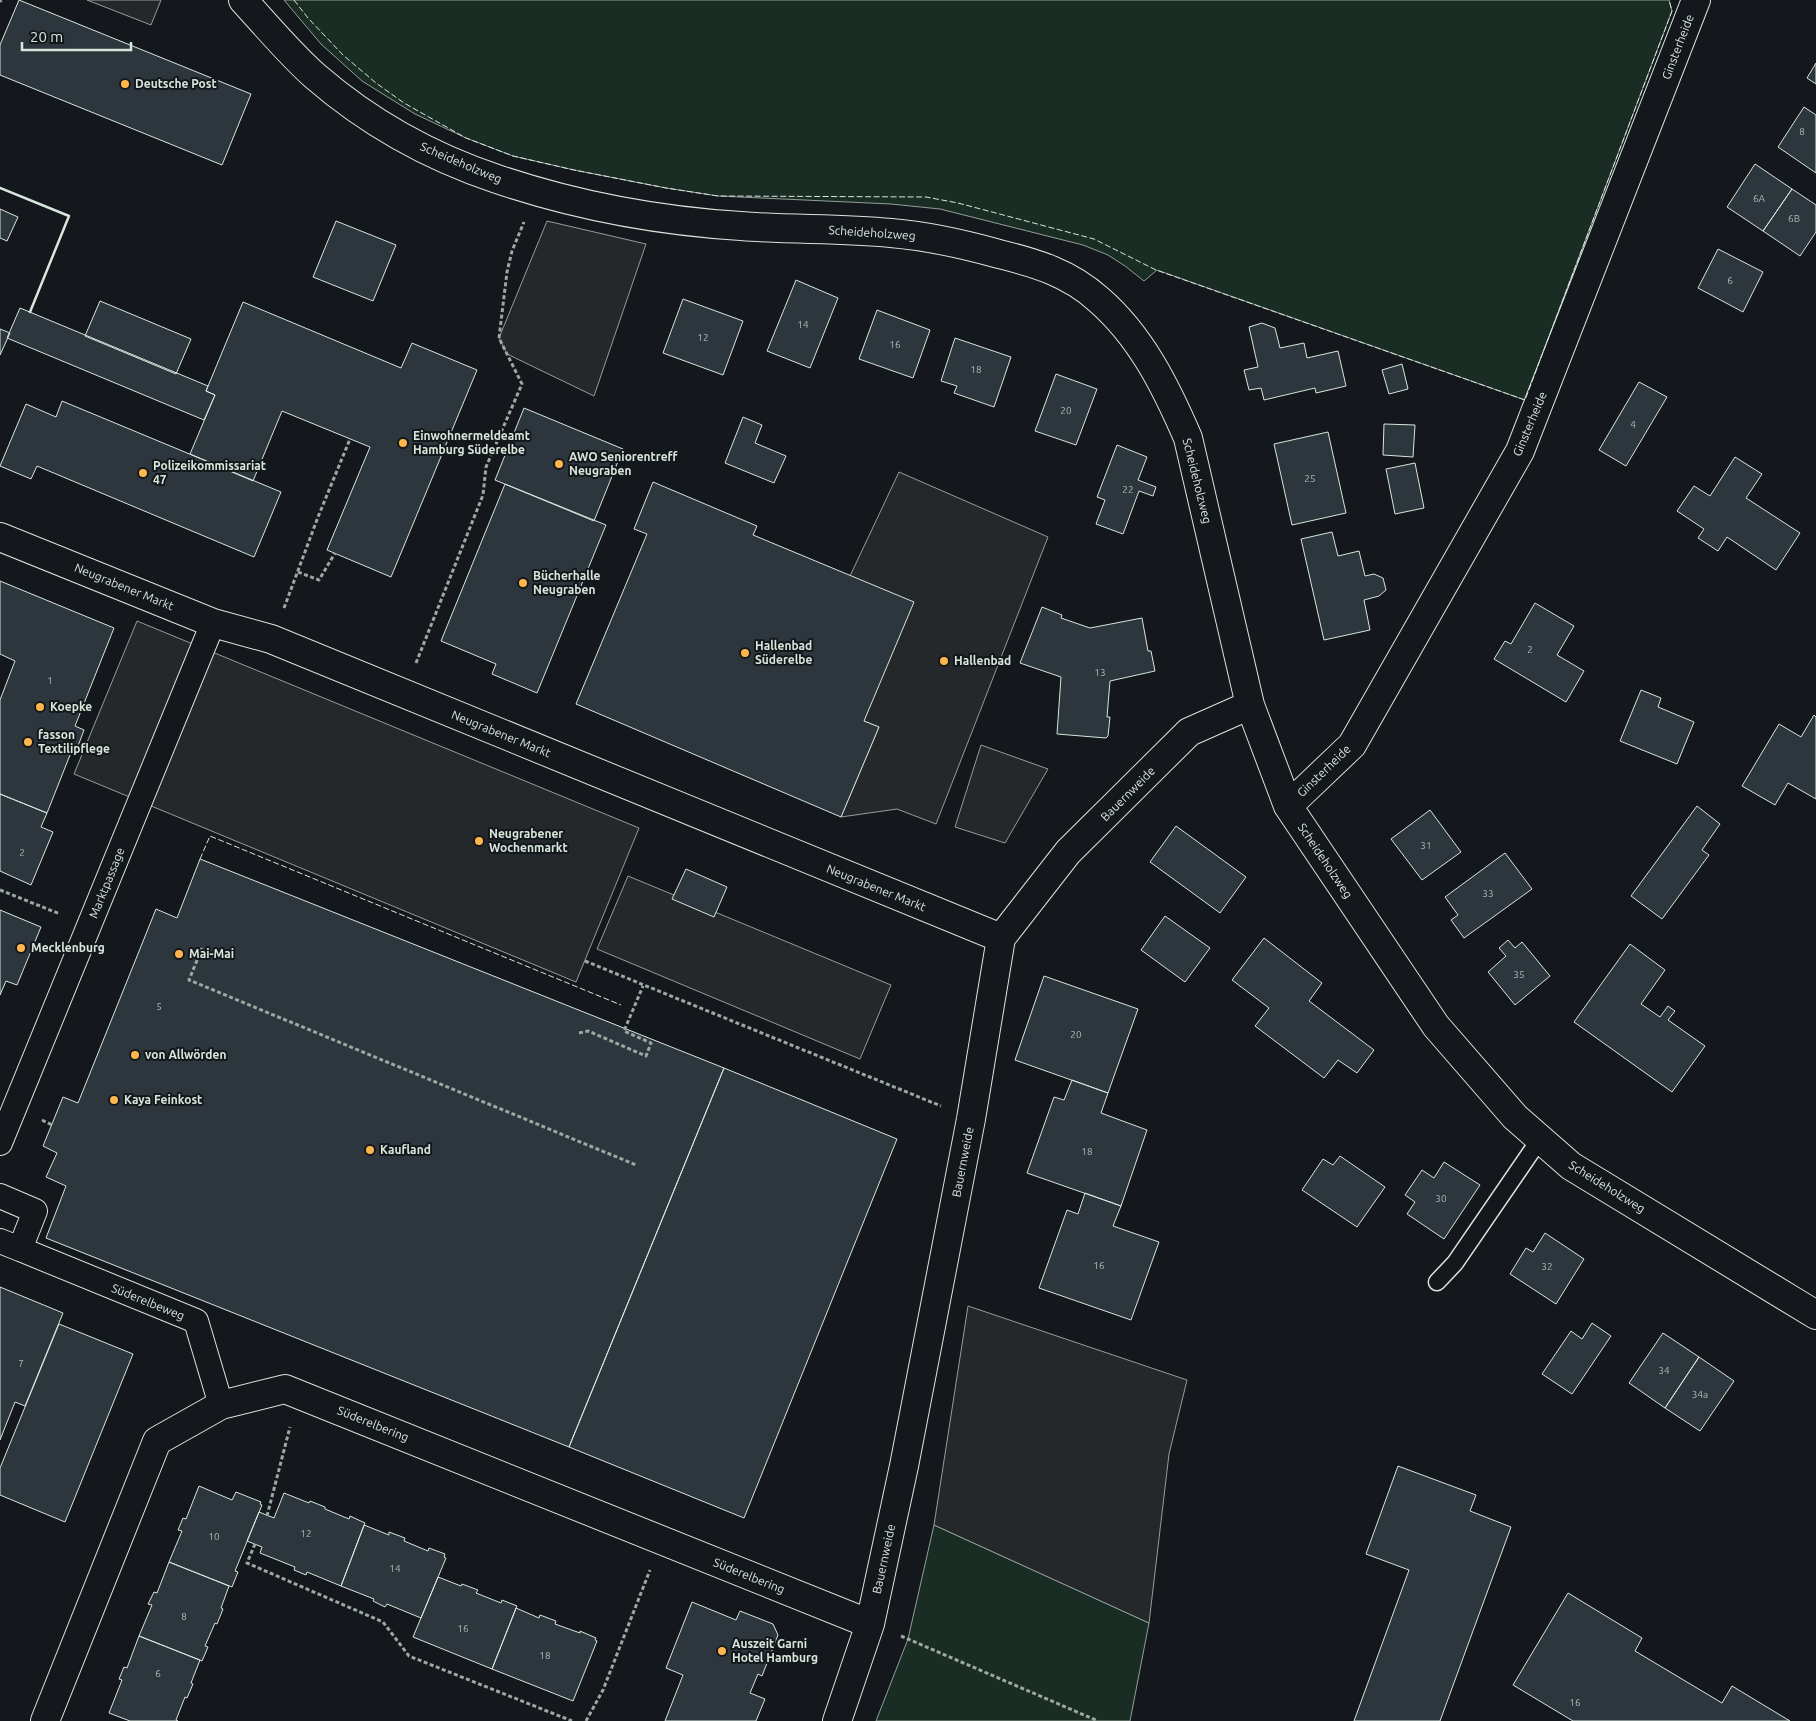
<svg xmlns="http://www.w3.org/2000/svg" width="1816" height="1721" viewBox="0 0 1816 1721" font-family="Ubuntu,sans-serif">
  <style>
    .green { fill: #1a2d24; stroke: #939e99 }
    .parking { fill: #24282b; stroke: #939e99 }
    .building { fill: #2c363c; stroke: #d8e6dc }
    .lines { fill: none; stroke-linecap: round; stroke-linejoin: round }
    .service-casing { stroke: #d8e6dc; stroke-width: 19 }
    .pedestrian-casing { stroke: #d8e6dc; stroke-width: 26 }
    .minor-casing { stroke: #d8e6dc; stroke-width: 30 }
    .path { stroke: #9da8a2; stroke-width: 3; stroke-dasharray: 4 2.5; stroke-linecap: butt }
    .service { stroke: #14181c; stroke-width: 16 }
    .pedestrian { stroke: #14181c; stroke-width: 24 }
    .minor { stroke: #14181c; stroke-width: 28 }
    .fence { stroke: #d8e6dc; stroke-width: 1; stroke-dasharray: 6 2.5; stroke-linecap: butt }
    .wall { stroke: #d8e6dc; stroke-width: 2.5 }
    .poi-dot { fill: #ffb74d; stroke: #14181c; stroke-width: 2 }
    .labels { text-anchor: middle; stroke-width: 4; stroke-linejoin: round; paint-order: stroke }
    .number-label { font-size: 10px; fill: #adbab4 }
    .street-label { font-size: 12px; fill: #d8e6dc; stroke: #14181c }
    .poi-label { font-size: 12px; font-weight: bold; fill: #d8e6dc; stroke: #14181c; text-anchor: start }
  </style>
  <rect width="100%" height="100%" fill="#14181c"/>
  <path class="green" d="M284 0H1669L1672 11 1525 400 1157 270 1144 281 1125 266 1108 255 1083 245 940 209 891 204 718 196 666 188 574 170 513 156 466 138 415 114 362 81 321 44Z
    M934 1525 1149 1623 1130 1721H876L908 1639Z"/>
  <path class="parking" d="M87 0H161L151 25Z
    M547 221 646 244 594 396 507 354 499 338Z
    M899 472 1048 537 936 824 897 809 841 817 879 727 864 721 850 576Z
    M137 621 639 828 576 982 74 774Z
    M981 745 1048 769 1005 843 955 827Z
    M628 876 891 985 860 1059 597 949Z
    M968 1306 1187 1380 1169 1454 1149 1623 934 1525Z"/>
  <path class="building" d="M19 0 251 94 222 165 0 75V45Z
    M1816 63V84L1807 78Z
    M1804 107 1816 115V173L1778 147Z
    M1755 164 1792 189 1763 231 1727 207Z
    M1792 189 1816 205V232L1800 256 1763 231Z
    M0 209 18 217 7 241 0 238Z
    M336 221 396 245 373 301 313 277Z
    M1718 249 1763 272 1743 312 1698 288Z
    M796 280 838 298 810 368 767 351Z
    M683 299 743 321 723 375 663 353Z
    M100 301 191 339 176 374 85 336Z
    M243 302 401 368 412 343 477 370 391 577 327 550 370 447 282 411 253 481 190 454 215 395 206 391Z
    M20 308 208 386 206 391 215 395 204 420 7 338Z
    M877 310 930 330 913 378 859 359Z
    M1262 323 1275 328 1280 348 1304 343 1307 358 1338 351 1346 386 1316 393 1315 388 1264 400 1261 388 1249 390 1244 370 1258 367 1249 327Z
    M0 329 10 333 0 355Z
    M955 338 1011 357 994 407 954 393 957 386 941 381Z
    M1402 364 1408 389 1389 394 1382 370Z
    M1056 374 1097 389 1076 445 1035 431Z
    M1639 382 1667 397 1626 466 1599 450Z
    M62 401 281 492 254 557 37 466 31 479 0 466 26 404 56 417Z
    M524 408 623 449 594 521 495 480Z
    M743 417 762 425 755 443 786 456 774 483 725 463Z
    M1384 424 1415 425 1413 457 1383 455Z
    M1328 432 1346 513 1292 525 1274 444Z
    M1117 445 1147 457 1138 480 1156 487 1153 496 1139 491 1123 534 1096 524 1105 500 1097 497Z
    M1735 457 1762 474 1746 498 1800 533 1776 570 1727 537 1718 551 1698 538 1704 529 1677 511 1694 486 1710 496Z
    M1415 463 1424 508 1395 514 1386 469Z
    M653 482 757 526 753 535 914 602 864 721 879 727 841 817 576 704 647 534 634 529Z
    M505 484 606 525 537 693 492 674 496 664 441 641Z
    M1332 532 1338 556 1359 551 1365 576 1374 574 1383 578 1386 590 1379 596 1364 600 1370 630 1324 640 1301 539Z
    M0 581 114 628 75 726 84 730 78 746 74 745 47 813 0 794V700L15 661 0 654Z
    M1535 603 1574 626 1557 655 1584 671 1566 702 1494 659 1505 641 1511 644Z
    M1042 607 1062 615 1061 618 1090 628 1142 618 1148 651H1151L1155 671 1110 681 1107 717H1110L1108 736 1106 738 1057 734 1061 677 1020 663Z
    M1641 690 1661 698 1658 707 1694 722 1677 764 1620 741Z
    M1814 715 1816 717V799L1788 783 1775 805 1742 786 1779 724 1801 737Z
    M0 794 47 813 41 827 53 832 31 885 0 871Z
    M1697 806 1720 824 1702 850 1709 855 1662 919 1631 896Z
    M1430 810 1461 852 1422 880 1391 839Z
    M1176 826 1246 877 1220 913 1150 862Z
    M1505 853 1532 889 1464 938 1451 920 1458 915 1445 897Z
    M200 859 724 1068 569 1447 46 1238 66 1186 46 1177 57 1153 43 1146 63 1097 78 1103 156 909 177 918Z
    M686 869 727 887 714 917 672 899Z
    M0 910 41 927 17 985 6 981 0 995Z
    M1165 916 1210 948 1185 982 1141 950Z
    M1264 938 1322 983 1309 1001 1374 1050 1357 1073 1338 1060 1324 1078 1255 1026 1269 1008 1232 980Z
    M1508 940 1515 948 1522 942 1550 976 1515 1005 1488 972 1506 956 1499 948Z
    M1630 944 1665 970 1641 1004 1660 1017 1668 1006 1675 1011 1668 1020 1705 1046 1672 1092 1574 1022Z
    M1044 976 1138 1009 1108 1093 1015 1060Z
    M724 1068 897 1139 744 1518 569 1447Z
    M1072 1080 1108 1093 1101 1113 1147 1130 1121 1206 1027 1173 1054 1097 1064 1100Z
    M1340 1156 1385 1187 1357 1227 1302 1190 1323 1159 1333 1165Z
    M1444 1162 1480 1185 1444 1239 1407 1214 1415 1202 1405 1195 1422 1170 1434 1178Z
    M1085 1193 1121 1206 1113 1226 1159 1242 1131 1320 1039 1288 1067 1210 1078 1214Z
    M1545 1233 1584 1259 1556 1304 1510 1274 1526 1248 1533 1252Z
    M0 1287 63 1313 25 1406 15 1402 0 1440Z
    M1592 1323 1611 1336 1572 1394 1542 1374 1571 1331 1582 1339Z
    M59 1324 133 1354 65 1522 0 1495V1468Z
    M1663 1333 1699 1357 1665 1408 1629 1383Z
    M1699 1357 1734 1381 1700 1431 1665 1408Z
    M1398 1466 1476 1495 1470 1511 1511 1527 1440 1721H1354L1409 1570 1366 1554Z
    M199 1486 232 1500 236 1492 261 1502 260 1504 262 1505 235 1571 238 1572 232 1587 169 1562 182 1531 178 1530 183 1518 186 1519Z
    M284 1493 309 1503 310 1501 325 1507V1509L349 1519 350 1516 365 1523 341 1586 307 1572 306 1575 294 1570 295 1567 260 1553 262 1547 247 1541 259 1512 274 1518Z
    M364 1525 389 1535V1532L405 1538 404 1541 428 1551 429 1548 445 1554 444 1557 446 1558 421 1618 387 1604 385 1607 373 1601 374 1599 341 1586Z
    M169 1562 229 1586 221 1608 223 1609 217 1624 215 1623 205 1646 208 1647 202 1661 139 1636 152 1605 148 1604 154 1592 157 1593Z
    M438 1577 461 1586 462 1584 478 1590 476 1593 501 1603 502 1600 517 1606 492 1669 413 1637Z
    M1568 1593 1642 1638 1635 1651 1722 1703 1732 1686 1790 1721H1573L1513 1685Z
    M692 1602 736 1620 740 1611 773 1624 778 1635 762 1676 758 1674 750 1693 765 1699 756 1721H665L683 1675 666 1668Z
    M516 1608 539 1618 540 1615 556 1621 555 1624 580 1633V1631L596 1638 595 1640 597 1641 573 1701 492 1669Z
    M139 1636 200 1660 191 1683 193 1684 187 1698 185 1697 176 1720 178 1721H130L109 1713 122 1680 119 1679 124 1667 127 1668Z"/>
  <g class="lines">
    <defs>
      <path id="service" d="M1437 1282 1455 1263 1540 1139"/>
      <path id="pedestrian" d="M0 1143 213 623
        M0 1196 35 1211 20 1249 196 1321 221 1405
        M0 1241 20 1249"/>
      <path id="minor" d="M243 0C266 25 290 54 315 76 368 122 431 157 497 179 574 205 660 221 741 226 791 230 841 228 891 233 928 236 963 244 999 254 1036 263 1069 273 1098 299 1141 336 1166 387 1188 438L1250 705 1288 806 1436 1026 1515 1117 1571 1166 1816 1315
        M0 537 213 623 271 639 1001 938
        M1288 806 1352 745 1520 451 1696 0
        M45 1721 157 1441 221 1405 285 1389 870 1624
        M837 1721 870 1624 904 1466 971 1119 1001 938 1068 852 1189 732 1250 705"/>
    </defs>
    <use href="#service" class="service-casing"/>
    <use href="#pedestrian" class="pedestrian-casing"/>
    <use href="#minor" class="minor-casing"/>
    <path class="path" d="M0 2 1 0
      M298 572 319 580 335 553
      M284 608 318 517 350 439
      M416 663 483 495 486 467 522 384 499 338 507 272 512 251 524 222
      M0 890 60 914
      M202 948 189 980 636 1165
      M585 961 941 1106
      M579 1033 588 1031 646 1056 651 1043 624 1031 643 986
      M42 1120 52 1125
      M267 1516 290 1427
      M255 1544 247 1563 383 1622 409 1656 572 1721
      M901 1636 1098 1721
      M586 1721 603 1690 650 1570"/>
    <use href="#service" class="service"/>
    <use href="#pedestrian" class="pedestrian"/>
    <use href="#minor" class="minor"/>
    <path class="fence" d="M294 0 308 18 343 55 376 83 404 103 466 138 513 156 574 170 666 188 718 196 926 197 958 203 1094 239 1156 270 1525 400 1672 11 1669 0
      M200 859 210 836 621 1005"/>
    <path class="wall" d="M0 188 69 216 30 312"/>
  </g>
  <g class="poi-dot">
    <circle cx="125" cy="84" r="5"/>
    <circle cx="403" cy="443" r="5"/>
    <circle cx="559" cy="464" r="5"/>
    <circle cx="143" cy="473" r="5"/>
    <circle cx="523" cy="583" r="5"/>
    <circle cx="745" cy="653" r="5"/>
    <circle cx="944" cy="661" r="5"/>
    <circle cx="40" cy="707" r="5"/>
    <circle cx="28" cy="742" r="5"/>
    <circle cx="479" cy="841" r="5"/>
    <circle cx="21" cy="948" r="5"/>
    <circle cx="179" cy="954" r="5"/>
    <circle cx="135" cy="1055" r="5"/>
    <circle cx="114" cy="1100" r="5"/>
    <circle cx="370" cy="1150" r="5"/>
    <circle cx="722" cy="1651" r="5"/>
  </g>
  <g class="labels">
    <g class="number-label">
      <text x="1802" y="135">8</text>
      <text x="1759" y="202">6A</text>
      <text x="1794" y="222">6B</text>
      <text x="1730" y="284">6</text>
      <text x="803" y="328">14</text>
      <text x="703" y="341">12</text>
      <text x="895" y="348">16</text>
      <text x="976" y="373">18</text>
      <text x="1066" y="414">20</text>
      <text x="1633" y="428">4</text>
      <text x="1310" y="482">25</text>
      <text x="1128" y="493">22</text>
      <text x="1530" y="653">2</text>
      <text x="1100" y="676">13</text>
      <text x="50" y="684">1</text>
      <text x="1426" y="849">31</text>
      <text x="22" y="856">2</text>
      <text x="1488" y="897">33</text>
      <text x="1519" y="978">35</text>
      <text x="159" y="1010">5</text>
      <text x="1076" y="1038">20</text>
      <text x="1087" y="1155">18</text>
      <text x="1441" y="1202">30</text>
      <text x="1099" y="1269">16</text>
      <text x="1547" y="1270">32</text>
      <text x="21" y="1367">7</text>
      <text x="1664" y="1374">34</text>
      <text x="1700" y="1398">34a</text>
      <text x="306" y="1537">12</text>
      <text x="214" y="1540">10</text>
      <text x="395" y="1572">14</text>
      <text x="184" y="1620">8</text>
      <text x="463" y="1632">16</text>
      <text x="545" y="1659">18</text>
      <text x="158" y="1677">6</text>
      <text x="1575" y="1706">16</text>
    </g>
    <g class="street-label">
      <text transform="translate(1678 47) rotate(-69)" y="4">Ginsterheide</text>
      <text transform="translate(461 163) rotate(23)" y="4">Scheideholzweg</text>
      <text transform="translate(872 233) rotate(4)" y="4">Scheideholzweg</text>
      <text transform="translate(1530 424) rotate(-67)" y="4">Ginsterheide</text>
      <text transform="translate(1197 481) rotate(76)" y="4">Scheideholzweg</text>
      <text transform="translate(124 587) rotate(22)" y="4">Neugrabener Markt</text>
      <text transform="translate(501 734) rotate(22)" y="4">Neugrabener Markt</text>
      <text transform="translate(1324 771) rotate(-44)" y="4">Ginsterheide</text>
      <text transform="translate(1128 794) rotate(-45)" y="4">Bauernweide</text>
      <text transform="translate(1325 861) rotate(56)" y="4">Scheideholzweg</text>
      <text transform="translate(107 883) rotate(-68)" y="4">Marktpassage</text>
      <text transform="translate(876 888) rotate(22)" y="4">Neugrabener Markt</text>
      <text transform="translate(963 1162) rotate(-79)" y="4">Bauernweide</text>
      <text transform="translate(1607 1187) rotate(32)" y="4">Scheideholzweg</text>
      <text transform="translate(148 1302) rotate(22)" y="4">Süderelbeweg</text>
      <text transform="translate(373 1424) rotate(22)" y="4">Süderelbering</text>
      <text transform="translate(884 1559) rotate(-78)" y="4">Bauernweide</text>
      <text transform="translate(749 1576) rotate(22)" y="4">Süderelbering</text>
    </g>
    <g class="poi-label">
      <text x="135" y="88">Deutsche Post</text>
      <text x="413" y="440">Einwohnermeldeamt<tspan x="413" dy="14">Hamburg Süderelbe</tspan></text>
      <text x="569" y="461">AWO Seniorentreff<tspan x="569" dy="14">Neugraben</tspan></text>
      <text x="153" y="470">Polizeikommissariat<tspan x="153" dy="14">47</tspan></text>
      <text x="533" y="580">Bücherhalle<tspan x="533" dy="14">Neugraben</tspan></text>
      <text x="755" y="650">Hallenbad<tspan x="755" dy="14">Süderelbe</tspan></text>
      <text x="954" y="665">Hallenbad</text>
      <text x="50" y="711">Koepke</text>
      <text x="38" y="739">fasson<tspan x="38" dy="14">Textilipflege</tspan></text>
      <text x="489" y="838">Neugrabener<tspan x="489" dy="14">Wochenmarkt</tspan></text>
      <text x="31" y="952">Mecklenburg</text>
      <text x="189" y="958">Mai-Mai</text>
      <text x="145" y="1059">von Allwörden</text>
      <text x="124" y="1104">Kaya Feinkost</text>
      <text x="380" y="1154">Kaufland</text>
      <text x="732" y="1648">Auszeit Garni<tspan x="732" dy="14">Hotel Hamburg</tspan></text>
    </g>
  </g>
  <path d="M22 42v8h109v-8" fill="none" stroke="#d8e6dc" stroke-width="2.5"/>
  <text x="30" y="42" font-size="15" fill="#d8e6dc" stroke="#14181c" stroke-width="4" paint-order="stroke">20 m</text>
</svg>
